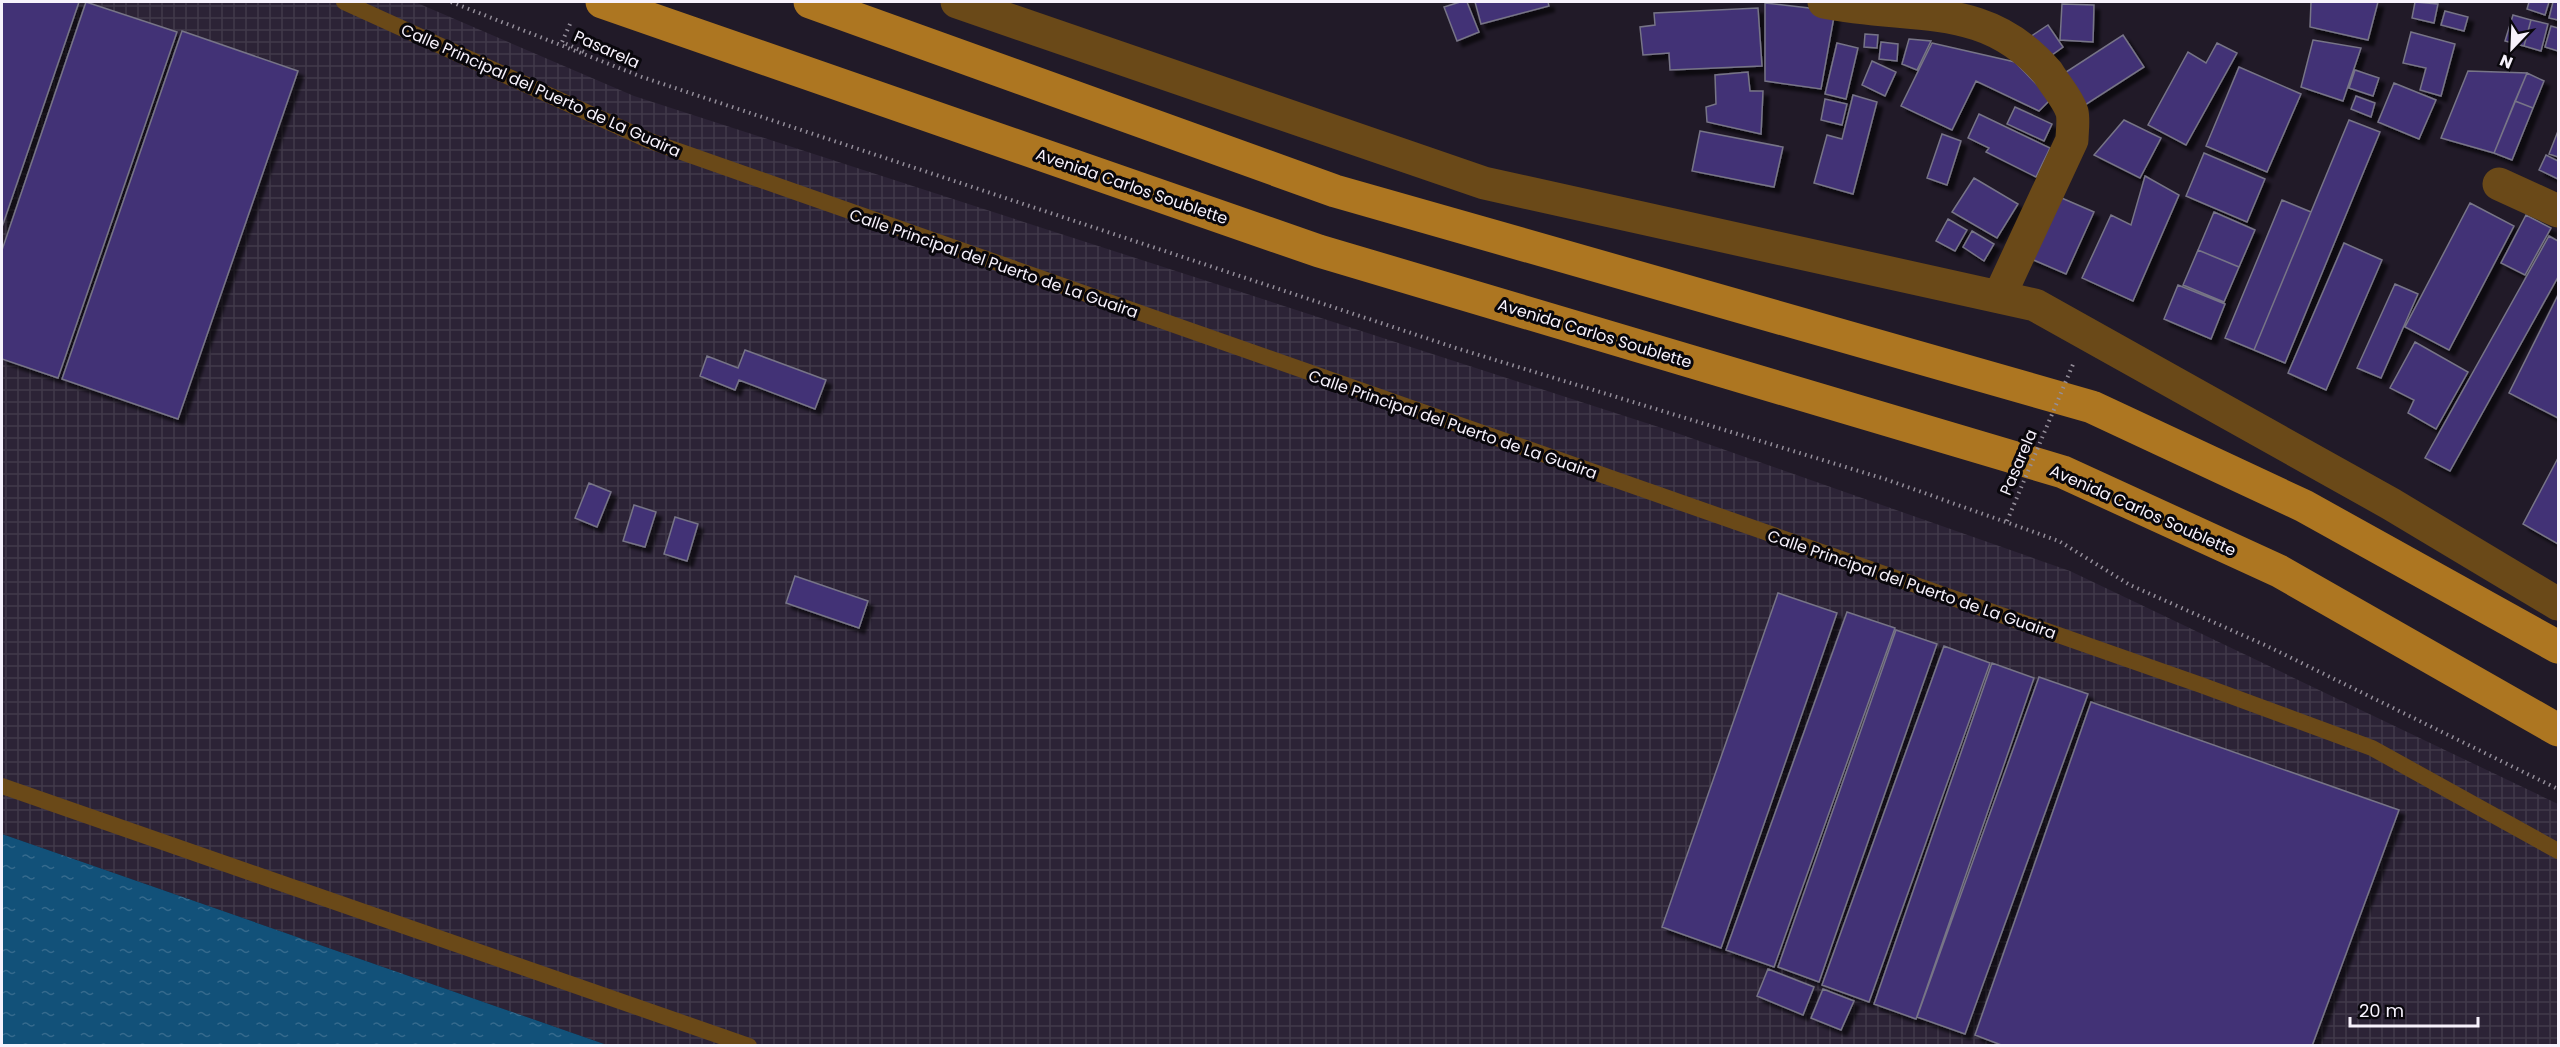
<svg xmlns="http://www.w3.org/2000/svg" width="2560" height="1047" viewBox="0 0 2560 1047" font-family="Poppins,sans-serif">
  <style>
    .industrial { fill: url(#industrial-grid) }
    .water { fill: url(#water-ripples) }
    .building { fill: #423276; stroke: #777487; stroke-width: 1.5; filter: url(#shadow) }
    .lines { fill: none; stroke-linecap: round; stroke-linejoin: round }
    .path { stroke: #948e9a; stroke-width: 4; stroke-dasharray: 1.5 4.5; stroke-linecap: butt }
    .lane { stroke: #6a4918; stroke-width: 16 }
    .street { stroke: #6a4918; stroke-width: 33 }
    .primary { stroke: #ad7621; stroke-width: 33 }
    .path-bridge { stroke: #948e9a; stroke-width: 4; stroke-dasharray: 1.5 4.5; stroke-linecap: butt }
    .labels { text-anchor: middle; stroke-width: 6; stroke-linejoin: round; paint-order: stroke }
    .street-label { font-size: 16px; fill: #f7f2fc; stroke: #09070c }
  </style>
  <defs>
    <pattern id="industrial-grid" width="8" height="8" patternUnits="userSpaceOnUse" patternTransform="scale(1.5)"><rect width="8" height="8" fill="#2c2336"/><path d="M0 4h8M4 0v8" fill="none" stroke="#41394a"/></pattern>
    <pattern id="water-ripples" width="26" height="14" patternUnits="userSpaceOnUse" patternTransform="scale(1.5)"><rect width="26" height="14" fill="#125179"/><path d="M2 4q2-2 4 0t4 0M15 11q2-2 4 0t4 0" fill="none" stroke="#356a8d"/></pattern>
    <filter id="shadow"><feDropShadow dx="5.5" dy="5.5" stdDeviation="1.5" flood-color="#0009"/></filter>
  </defs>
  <rect width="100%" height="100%" fill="#211a28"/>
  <path class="industrial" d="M2 2H415L634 96 1671 431 2070 571 2558 804V1045H607L2 834Z"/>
  <path class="water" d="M2 834 607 1045H2Z"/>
  <path class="building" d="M2 2H79L2 227Z
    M86 2 177 32 58 378 2 359V250Z
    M1460 2H1467L1479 32 1457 41 1444 7Z
    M1475 2H1548L1549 6 1481 24Z
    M2311 2H2378L2368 40 2310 27Z
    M2415 2 2438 4 2434 23 2412 18Z
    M2529 2H2549L2545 15 2527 9Z
    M2553 2H2558V20L2549 18Z
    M1765 3 1835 11 1821 89 1765 81Z
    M2062 4 2094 5 2093 42 2060 40Z
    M1758 8 1762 66 1670 70 1669 53 1643 55 1640 27 1655 25 1654 13Z
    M2445 11 2468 17 2464 31 2441 25Z
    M2513 15 2531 20 2524 46 2505 41Z
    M2531 20 2548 24 2541 51 2524 46Z
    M2048 25 2063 47 2045 60 2030 37Z
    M2551 26 2558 28V51L2545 47Z
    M182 31 298 71 178 419 62 379Z
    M2411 32 2455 44 2441 96 2420 90 2426 68 2403 63Z
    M1865 34 1878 35 1877 48 1864 47Z
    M2123 35 2144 67 2085 105 2063 74Z
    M1909 39 1931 41 1917 70 1902 64Z
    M2313 40 2361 48 2343 101 2301 87Z
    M1881 42 1898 44 1897 61 1879 59Z
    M1837 43 1858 48 1846 99 1825 94Z
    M1932 43 2015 62 2051 99 2039 111 1976 81 1952 130 1901 106Z
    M2217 43 2237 53 2186 145 2148 125 2188 52 2206 63Z
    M1872 61 1896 72 1885 96 1862 85Z
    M2239 67 2301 94 2267 172 2206 146Z
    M2355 70 2379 78 2373 96 2349 88Z
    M2468 71 2527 73 2494 153 2441 138Z
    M1748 72 1750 91H1763L1761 134 1707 122 1706 107 1716 104 1715 75Z
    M2527 73 2544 81 2533 108 2515 101Z
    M2394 83 2436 100 2419 139 2378 122Z
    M1853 95 1877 102 1853 194 1814 183 1827 135 1842 139Z
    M2356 96 2375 103 2371 117 2351 109Z
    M1825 99 1847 104 1842 125 1821 120Z
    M2515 101 2533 108 2512 160 2494 153Z
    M2015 107 2052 124 2044 141 2007 124Z
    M1979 114 2050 148 2036 177 1986 152 1989 148 1968 138Z
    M2124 120 2161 138 2140 178 2094 155Z
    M2349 120 2380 132 2285 363 2254 350Z
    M1700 131 1783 147 1774 187 1692 171Z
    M2558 131V157L2549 154Z
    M1942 134 1961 141 1947 185 1927 178Z
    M2204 153 2265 179 2247 222 2186 196Z
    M2546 155 2558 161V179L2539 170Z
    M2145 176 2179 195 2133 301 2082 278 2111 215 2131 225Z
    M1974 178 2018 204 1997 238 1952 212Z
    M2057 196 2094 212 2066 274 2029 258Z
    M2282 200 2311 212 2254 350 2225 338Z
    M2470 203 2514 226 2449 350 2405 327Z
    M2214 212 2255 230 2239 267 2198 250Z
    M2526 215 2551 228 2525 275 2501 263Z
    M1948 219 1967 230 1955 251 1936 241Z
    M1972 231 1994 244 1984 261 1963 247Z
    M2549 236 2558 241V277L2450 471 2425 458Z
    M2344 243 2382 260 2326 390 2288 373Z
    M2198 250 2239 267 2224 302 2183 285Z
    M2395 284 2418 294 2381 378 2357 368Z
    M2178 285 2225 304 2211 339 2164 319Z
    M2558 295V418L2509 393Z
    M2415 342 2468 372 2436 429 2408 413 2414 400 2390 388Z
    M745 350 826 380 815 409 739 380 735 390 700 376 707 356 738 368Z
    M2558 458V544L2523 524Z
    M589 483 611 492 597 527 575 518Z
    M634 505 656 512 645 547 623 541Z
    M675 517 698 524 687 561 664 554Z
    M795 576 868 601 859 628 786 603Z
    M1778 593 1837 613 1721 948 1662 927Z
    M1847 612 1895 628 1774 967 1726 950Z
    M1896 630 1937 644 1819 982 1778 967Z
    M1944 646 1990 663 1869 1002 1822 985Z
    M1992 663 2034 678 1916 1019 1874 1004Z
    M2039 677 2088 694 1965 1034 1917 1017Z
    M2091 702 2399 810 2312 1046H2004L1975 1035Z
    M1768 969 1814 987 1803 1015 1757 996Z
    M1823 989 1854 1001 1841 1030 1811 1018Z"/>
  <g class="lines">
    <path class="path" d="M451 2 642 77 1456 348 1885 479 2059 541 2130 585 2267 646 2558 789
      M570 24 562 42 584 52"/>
    <path class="lane" d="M344 2 650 141 2201 685 2372 748 2558 851
      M2 786 749 1046"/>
    <path class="street" d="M957 2 1484 183 2035 305 2391 504 2558 604
      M1824 2C1916 20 1986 0 2048 73 2055 85 2068 99 2072 112 2074 120 2072 132 2072 140L1999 297
      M2499 184 2558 211"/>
    <path class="primary" d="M602 2 1319 251 2063 472 2279 571 2558 730
      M810 2 1335 191 2092 407 2304 506 2558 647"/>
    <path class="path-bridge" d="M2007 521 2074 362"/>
  </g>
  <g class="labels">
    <g class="street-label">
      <text transform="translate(607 49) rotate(24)" y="6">Pasarela</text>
      <text transform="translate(541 90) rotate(24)" y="6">Calle Principal del Puerto de La Guaira</text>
      <text transform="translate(1132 186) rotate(19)" y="6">Avenida Carlos Soublette</text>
      <text transform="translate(994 263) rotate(19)" y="6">Calle Principal del Puerto de La Guaira</text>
      <text transform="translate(1595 333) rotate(17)" y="6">Avenida Carlos Soublette</text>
      <text transform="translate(1453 424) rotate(19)" y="6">Calle Principal del Puerto de La Guaira</text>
      <text transform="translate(2018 462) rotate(-67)" y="6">Pasarela</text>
      <text transform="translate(2143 510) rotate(24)" y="6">Avenida Carlos Soublette</text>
      <text transform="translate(1912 584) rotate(19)" y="6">Calle Principal del Puerto de La Guaira</text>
    </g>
  </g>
  <rect width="2560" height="1047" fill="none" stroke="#f7f2fc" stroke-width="6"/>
  <g transform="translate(2512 48) rotate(203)" stroke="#09070c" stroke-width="4.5" paint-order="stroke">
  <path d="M0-4.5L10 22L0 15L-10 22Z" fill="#f7f2fc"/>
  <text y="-9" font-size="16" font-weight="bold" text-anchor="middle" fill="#f7f2fc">N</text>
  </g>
  <path d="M2350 1017v9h128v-9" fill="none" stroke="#f7f2fc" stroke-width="3"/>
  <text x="2359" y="1017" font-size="18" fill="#f7f2fc" stroke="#09070c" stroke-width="4.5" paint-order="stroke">20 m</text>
</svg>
